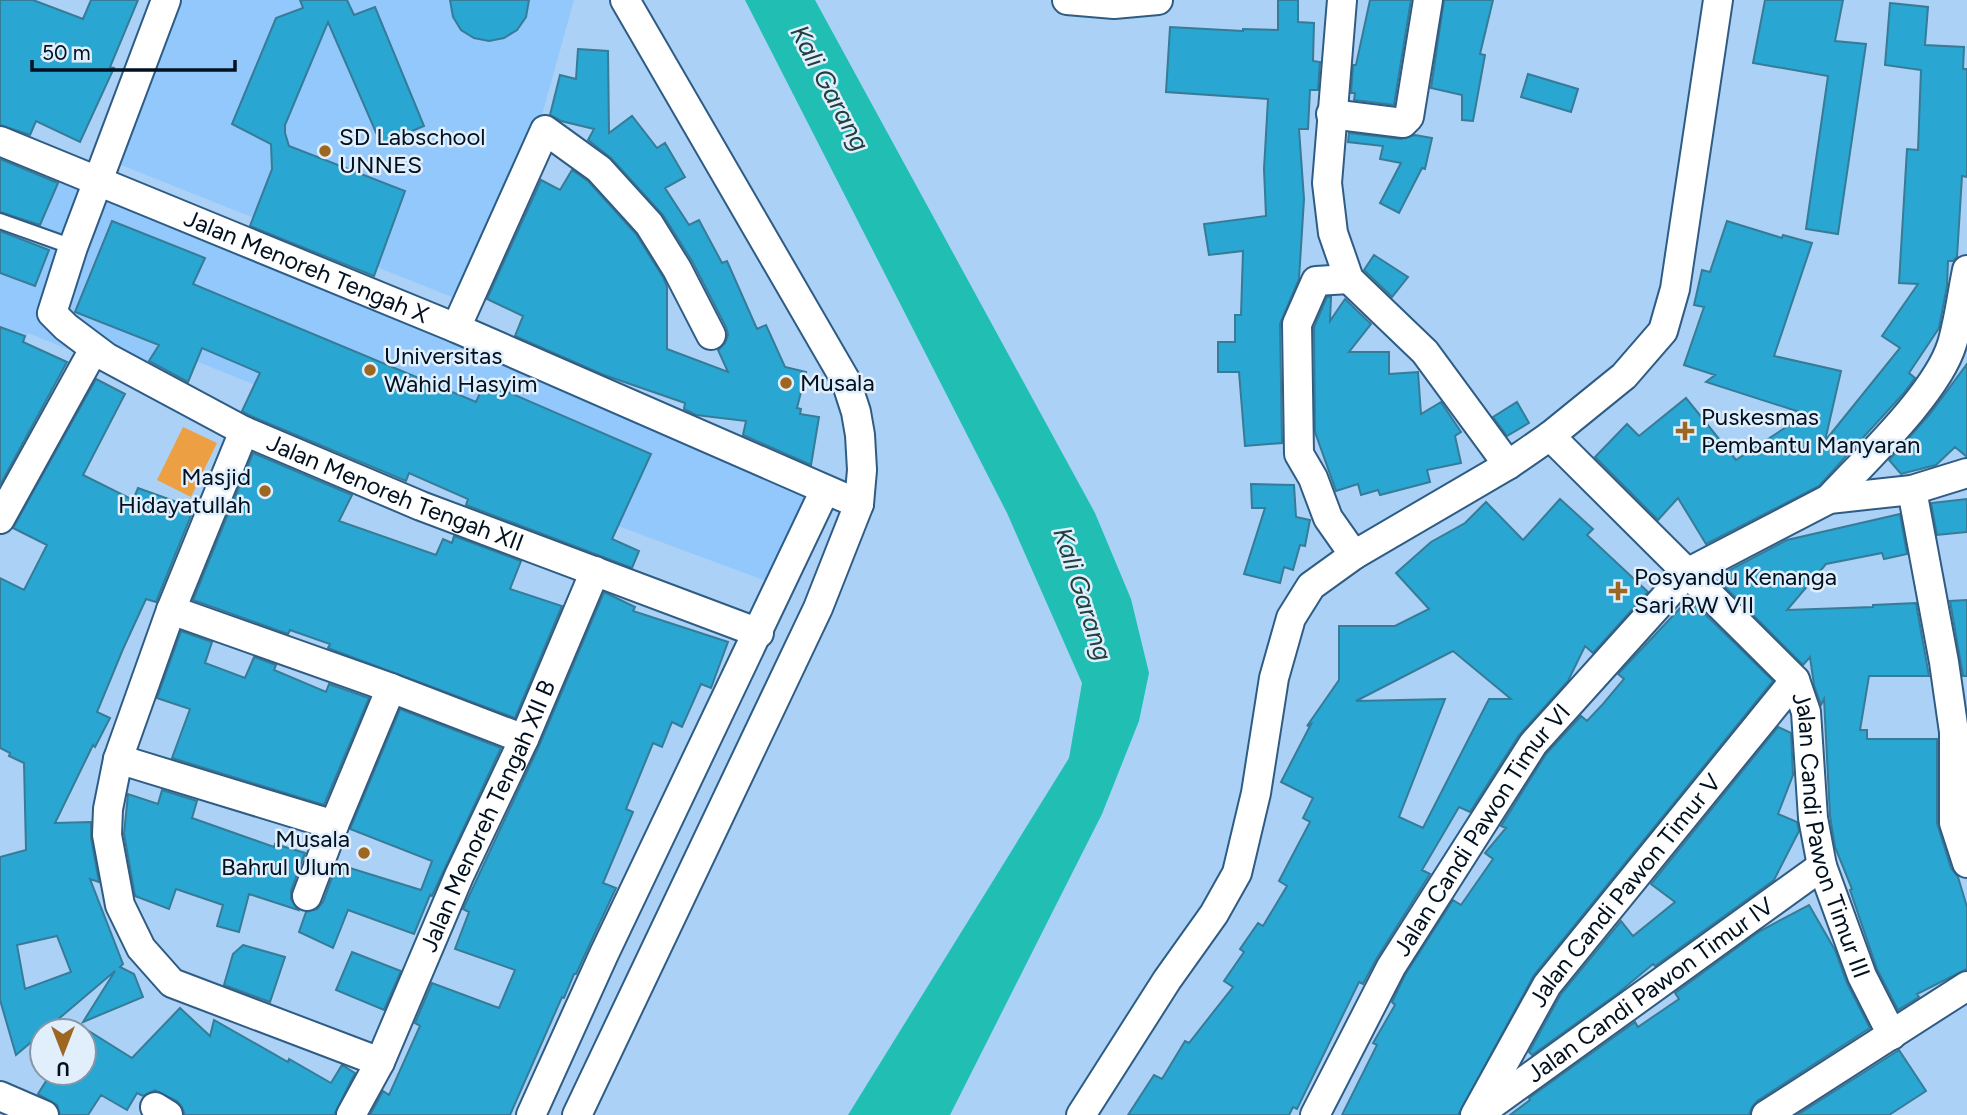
<svg xmlns="http://www.w3.org/2000/svg" width="1967" height="1115" viewBox="0 0 1967 1115" font-family="Figtree,sans-serif">
  <style>
    .built { fill: #92c8fb }
    .green { fill: #eda043 }
    .water { fill: #21beb4 }
    .building { fill: #2aa6d2; stroke: #367b97; stroke-width: 2; fill-rule: evenodd }
    .lines { fill: none; stroke-linecap: round; stroke-linejoin: round }
    .lane-casing { stroke: #2f5c84; stroke-width: 18 }
    .street-casing { stroke: #2f5c84; stroke-width: 32 }
    .lane { stroke: #fff; stroke-width: 14 }
    .street { stroke: #fff; stroke-width: 28 }
    .poi-dot { fill: #9d6621; stroke: #e1effd; stroke-width: 2.5 }
    .labels { text-anchor: middle; stroke-width: 5; stroke-linejoin: round; paint-order: stroke }
    .poi-label { font-size: 24px; fill: #011120; stroke: #e1effd; text-anchor: start }
    .street-label { font-size: 24px; fill: #011120; stroke: #e1effd }
    .water-label { font-size: 26px; font-style: italic; fill: #223f3c; stroke: #e1effd }
  </style>
  <rect width="100%" height="100%" fill="#abd1f6"/>
  <path class="built" d="M183 0H574L535 140 462 301 116 163Z
    M0 152 114 198 815 495 774 584 430 456 159 346 141 379 28 333 0 404Z"/>
  <path class="green" d="M183 427 217 443 191 497 157 480Z"/>
  <path class="water" d="M745 0H815L1095 513 1131 599 1149 673 1139 721 1102 814 950 1115H848L1069 758 1082 683 1007 513Z"/>
  <path class="building" d="M0 0H33L83 19 91 0H138L110 67 114 68 80 142 36 121 30 135 0 125Z
    M300 0H347L354 15 375 7 424 126 381 144 328 22 285 125V133L289 146 405 191 374 276 250 226 272 169 271 144 232 124 276 18 303 8Z
    M450 0H529L526 17 517 30 504 38 489 41 474 38 461 30 453 17Z
    M1278 0H1298V22L1314 23 1313 61 1320 62 1318 90H1310L1308 129H1299L1304 199 1299 279 1280 324 1282 443 1245 446 1239 372H1218V342H1235V315H1241L1243 251 1209 255 1204 224 1266 216 1264 169 1268 99 1166 92 1170 27 1243 31V29L1278 30Z
    M1370 0H1411L1394 105 1354 100 1355 93H1351L1353 65H1356Z
    M1444 0H1493L1480 54 1485 55 1473 121 1462 120V95L1431 88Z
    M1765 0H1843L1835 41 1866 44 1838 234 1806 229 1828 76 1753 63Z
    M1890 3 1928 7 1925 45 1964 47 1963 69H1967V177L1962 176 1957 257 1953 261H1948L1947 286 1939 328 1909 373 1915 378 1903 394 1819 486 1706 544 1678 498 1658 520 1595 457 1627 424 1639 436 1686 398 1736 460 1806 414 1706 382 1715 375 1684 365 1704 307 1694 305 1702 270 1710 272 1727 221 1782 238 1783 235 1812 243 1774 356 1841 371 1825 441 1900 348 1882 336 1918 284 1899 283 1907 149 1918 150 1921 70 1885 65Z
    M578 49 608 51 609 133 632 116 657 148 665 143 685 177 665 188 689 225 699 220 722 263 727 261 757 329 766 325 785 367 806 372 797 408 801 409 800 414 819 417 811 465 743 435 746 421 696 415 684 409 685 403 604 375 515 336 523 316 487 299 541 180 560 190 572 170 588 181 636 234 663 277 667 287V349L728 372 718 350 725 343 728 335 726 327 692 261 663 215 611 158 588 140 594 129 561 121 550 115 560 75 576 79Z
    M1528 74 1578 89 1571 112 1521 97Z
    M1349 133 1401 139 1415 135 1432 138 1425 169 1422 168 1399 213 1380 203 1401 163 1380 159 1383 146 1348 142Z
    M0 159 58 183 40 225 0 212Z
    M112 221 205 258 193 284 476 402 485 382 651 454 612 539 639 551 632 568 466 505 468 499 409 473 406 481 251 416 242 411 260 373 202 348 188 382 149 361 159 345 75 312Z
    M0 231 49 250 35 286 0 273Z
    M1374 255 1408 277 1392 297 1364 270Z
    M1327 297H1331L1330 321 1345 299 1371 324 1349 352H1389V374L1418 372 1421 414 1441 402 1461 432 1455 436 1461 463 1427 470 1430 482 1380 495 1378 490 1361 495 1358 484 1336 491 1315 432 1314 327Z
    M0 327 25 336 23 342 67 362 0 485Z
    M1967 364V457L1955 447 1936 465 1901 474 1889 460 1929 415Z
    M96 379 125 394 83 475 133 500 138 488 194 508 156 602 146 599 123 649 97 712 110 718 95 747 93 745 55 823 91 822V838L99 882 90 879 123 964 120 967 134 974 143 997 83 1022 115 971 16 1055 0 1000V857L26 850 24 763 9 756 10 753 0 748V578L24 590 47 545 13 528ZM57 936 71 972 25 989 17 945Z
    M1517 402 1529 423 1507 436 1493 417Z
    M253 453 352 495 339 521 436 555 443 539 452 543 454 536 521 561 510 589 562 606 515 718 333 650 328 648 330 644 290 630 288 634 193 600Z
    M1251 484 1294 485 1296 517 1310 520 1305 546 1300 545 1293 570 1284 567 1280 583 1244 574 1265 508H1252Z
    M1560 499 1593 529 1587 535 1648 592 1593 653 1585 646 1568 681 1519 735 1470 812 1459 807 1422 870 1430 874 1377 958 1363 984 1359 982 1297 1109 1293 1107 1289 1115H1128L1154 1075 1162 1079 1185 1041 1189 1043 1233 987 1224 981 1244 952 1240 949 1258 923 1263 926 1287 886 1279 881 1310 822 1303 818 1313 798 1281 782 1311 724 1307 726 1339 680V626H1395L1429 609 1396 573 1431 542 1465 523 1486 502 1523 540ZM1453 651 1511 699H1489L1423 828 1399 817 1445 699 1356 701Z
    M1967 499V532L1937 535 1931 503Z
    M1900 514 1907 554 1884 559 1882 553 1826 564 1787 610 1873 607V605L1916 603 1929 676H1869L1860 730H1867V739H1937V823L1951 868 1958 877 1967 907V969L1917 994 1919 997 1898 1010 1877 969 1850 890 1852 889 1835 847 1830 816 1824 699 1821 705 1814 685 1810 657 1803 665 1720 582 1726 576 1724 573 1787 540Z
    M604 592 635 607 633 611 728 642 711 688 701 684 682 727 672 722 662 747 653 743 626 809 633 812 603 883 616 888 576 974H574L564 998 562 997 510 1115H370L383 1091 389 1095 420 1026 415 1023 432 983 499 1008 515 970 455 949 469 912 463 909 539 746Z
    M1967 600V676H1963L1950 601Z
    M1684 604 1690 610 1696 605 1773 681 1534 975 1458 1115H1342L1377 1045 1373 1043 1395 1005 1392 1002 1405 975 1453 900 1461 905 1493 859 1485 853 1506 828 1501 826 1546 754 1581 716 1587 721 1603 704 1624 679 1618 674Z
    M181 631 212 642 205 663 245 678 254 657 276 665 274 670 326 692 329 684 369 698 324 805 172 758 190 709 157 698Z
    M400 709 501 748 432 896 430 895 414 934 348 910 333 948 299 932 306 912 317 909 323 902 337 864 421 890 432 861 350 829Z
    M1778 727 1791 733 1793 775 1778 814 1797 822 1799 831 1774 880 1655 966 1653 964 1617 994 1532 1055 1529 1052 1561 994 1621 921 1633 936 1675 902 1651 884Z
    M162 790 197 801 192 818 274 847 275 844 305 853 291 891V899L298 910 249 894 239 932 217 926 223 905 176 889 169 909 135 896 124 834 128 794 158 804Z
    M1809 905 1835 950 1847 983 1870 1028 1757 1101 1752 1107 1749 1115H1510L1530 1100 1529 1098 1635 1022 1638 1027 1679 999 1675 993 1760 931Z
    M243 945 285 957 270 1002 224 985 233 954Z
    M352 952 401 971 384 1010 336 990Z
    M180 1008 210 1036 214 1020 288 1062 289 1059 331 1083 342 1065 355 1073 334 1115H185L182 1107 177 1101 155 1090 143 1096 137 1093 127 1110 101 1095 88 1115H60L57 1105 38 1094 51 1073H84V1028L132 1058Z
    M1899 1050 1926 1091 1889 1115H1797Z"/>
  <g class="lines">
    <defs>
      <path id="lane" d="M0 221 73 247"/>
      <g id="street">
        <path id="s1" d="M166 0 73 247 52 313 66 327 106 357 244 431 421 506 759 633"/>
        <path d="M1067 0 1114 4 1158 0"/>
        <path d="M1342 0 1327 183 1333 233 1349 279 1425 352 1508 465"/>
        <path d="M1331 114 1403 123 1409 117 1428 0"/>
        <path id="s2" d="M0 141 456 328 859 504"/>
        <path d="M1349 279 1316 281 1297 324 1299 454 1313 478 1328 518 1354 555"/>
        <path d="M456 328 545 130 599 169 649 224 677 269 711 335"/>
        <path d="M244 431 171 610 118 759 108 809 107 835 120 905 141 948 172 983 380 1062"/>
        <path id="s3" d="M1550 436 1795 680 1806 712 1813 818 1822 866 1862 976 1892 1035"/>
        <path d="M1912 490 1944 662 1954 732V823L1967 863"/>
        <path d="M1829 499C1865 460 1937 393 1952 344 1959 320 1962 294 1967 270"/>
        <path d="M0 519 94 349"/>
        <path d="M171 610 391 688 524 739"/>
        <path d="M118 759 334 825 391 688"/>
        <path d="M307 896 334 825"/>
        <path d="M0 1096 44 1115"/>
        <path d="M155 1107 168 1115"/>
        <path id="s4" d="M1480 1113 1822 866"/>
        <path id="s5" d="M351 1115 380 1062 459 876 524 739 595 571"/>
        <path d="M531 1115 604 954 825 490"/>
        <path d="M577 1115 818 608 859 504 862 470 860 435 856 412 846 381 625 0"/>
        <path d="M1081 1115 1167 980 1214 914 1237 873 1256 793 1274 678 1291 618 1311 586 1354 555 1508 465 1550 436 1624 376 1663 331 1675 289 1718 0"/>
        <path id="s6" d="M1315 1115 1391 967 1533 744 1687 573 1829 499 1912 490 1967 473"/>
        <path id="s7" d="M1475 1115 1547 985 1795 680"/>
        <path d="M1766 1115 1967 986"/>
      </g>
    </defs>
    <use href="#lane" class="lane-casing"/>
    <use href="#street" class="street-casing"/>
    <use href="#lane" class="lane"/>
    <use href="#street" class="street"/>
  </g>
  <g class="poi-dot">
    <circle cx="325" cy="151" r="7"/>
    <circle cx="370" cy="370" r="7"/>
    <circle cx="786" cy="383" r="7"/>
    <path d="M1681.5 420.5h7v7h7v7h-7v7h-7v-7h-7v-7h7z"/>
    <circle cx="265" cy="491" r="7"/>
    <path d="M1614.5 580.5h7v7h7v7h-7v7h-7v-7h-7v-7h7z"/>
    <circle cx="364" cy="853" r="7"/>
  </g>
  <g class="labels">
    <g class="poi-label">
      <text x="339" y="145">SD Labschool<tspan x="339" dy="28">UNNES</tspan></text>
      <text x="384" y="364">Universitas<tspan x="384" dy="28">Wahid Hasyim</tspan></text>
      <text x="800" y="391">Musala</text>
      <text x="1701" y="425">Puskesmas<tspan x="1701" dy="28">Pembantu Manyaran</tspan></text>
      <text x="251" y="485" text-anchor="end">Masjid<tspan x="251" dy="28">Hidayatullah</tspan></text>
      <text x="1634" y="585">Posyandu Kenanga<tspan x="1634" dy="28">Sari RW VII</tspan></text>
      <text x="350" y="847" text-anchor="end">Musala<tspan x="350" dy="28">Bahrul Ulum</tspan></text>
    </g>
    <g class="street-label">
      <text dy="8" stroke="none"><textPath href="#s2" startOffset="331">Jalan Menoreh Tengah X</textPath></text>
      <text dy="8" stroke="none"><textPath href="#s1" startOffset="723">Jalan Menoreh Tengah XII</textPath></text>
      <text dy="8" stroke="none"><textPath href="#s5" startOffset="329">Jalan Menoreh Tengah XII B</textPath></text>
      <text dy="8" stroke="none"><textPath href="#s6" startOffset="331">Jalan Candi Pawon Timur VI</textPath></text>
      <text dy="8" stroke="none"><textPath href="#s3" startOffset="506">Jalan Candi Pawon Timur III</textPath></text>
      <text dy="8" stroke="none"><textPath href="#s7" startOffset="271">Jalan Candi Pawon Timur V</textPath></text>
      <text dy="8" stroke="none"><textPath href="#s4" startOffset="210">Jalan Candi Pawon Timur IV</textPath></text>
    </g>
    <g class="water-label">
      <text transform="translate(830 88) rotate(62)" y="9">Kali Garang</text>
      <text transform="translate(1083 594) rotate(72)" y="9">Kali Garang</text>
    </g>
  </g>
  <g transform="translate(63 1052) rotate(180)"><circle r="33" fill="#e1effd" stroke="#8796a5" stroke-width="2"/>
  <path d="M0-5L12 26L0 18L-12 26Z" fill="#9d6621"/>
  <text y="-10" font-size="19" font-weight="bold" text-anchor="middle" fill="#011120">U</text>
  </g>
  <path d="M32 60v10h203v-10" fill="none" stroke="#011120" stroke-width="3.5"/>
  <text x="42" y="60" font-size="21" fill="#011120" stroke="#e1effd" stroke-width="5" paint-order="stroke">50 m</text>
</svg>
